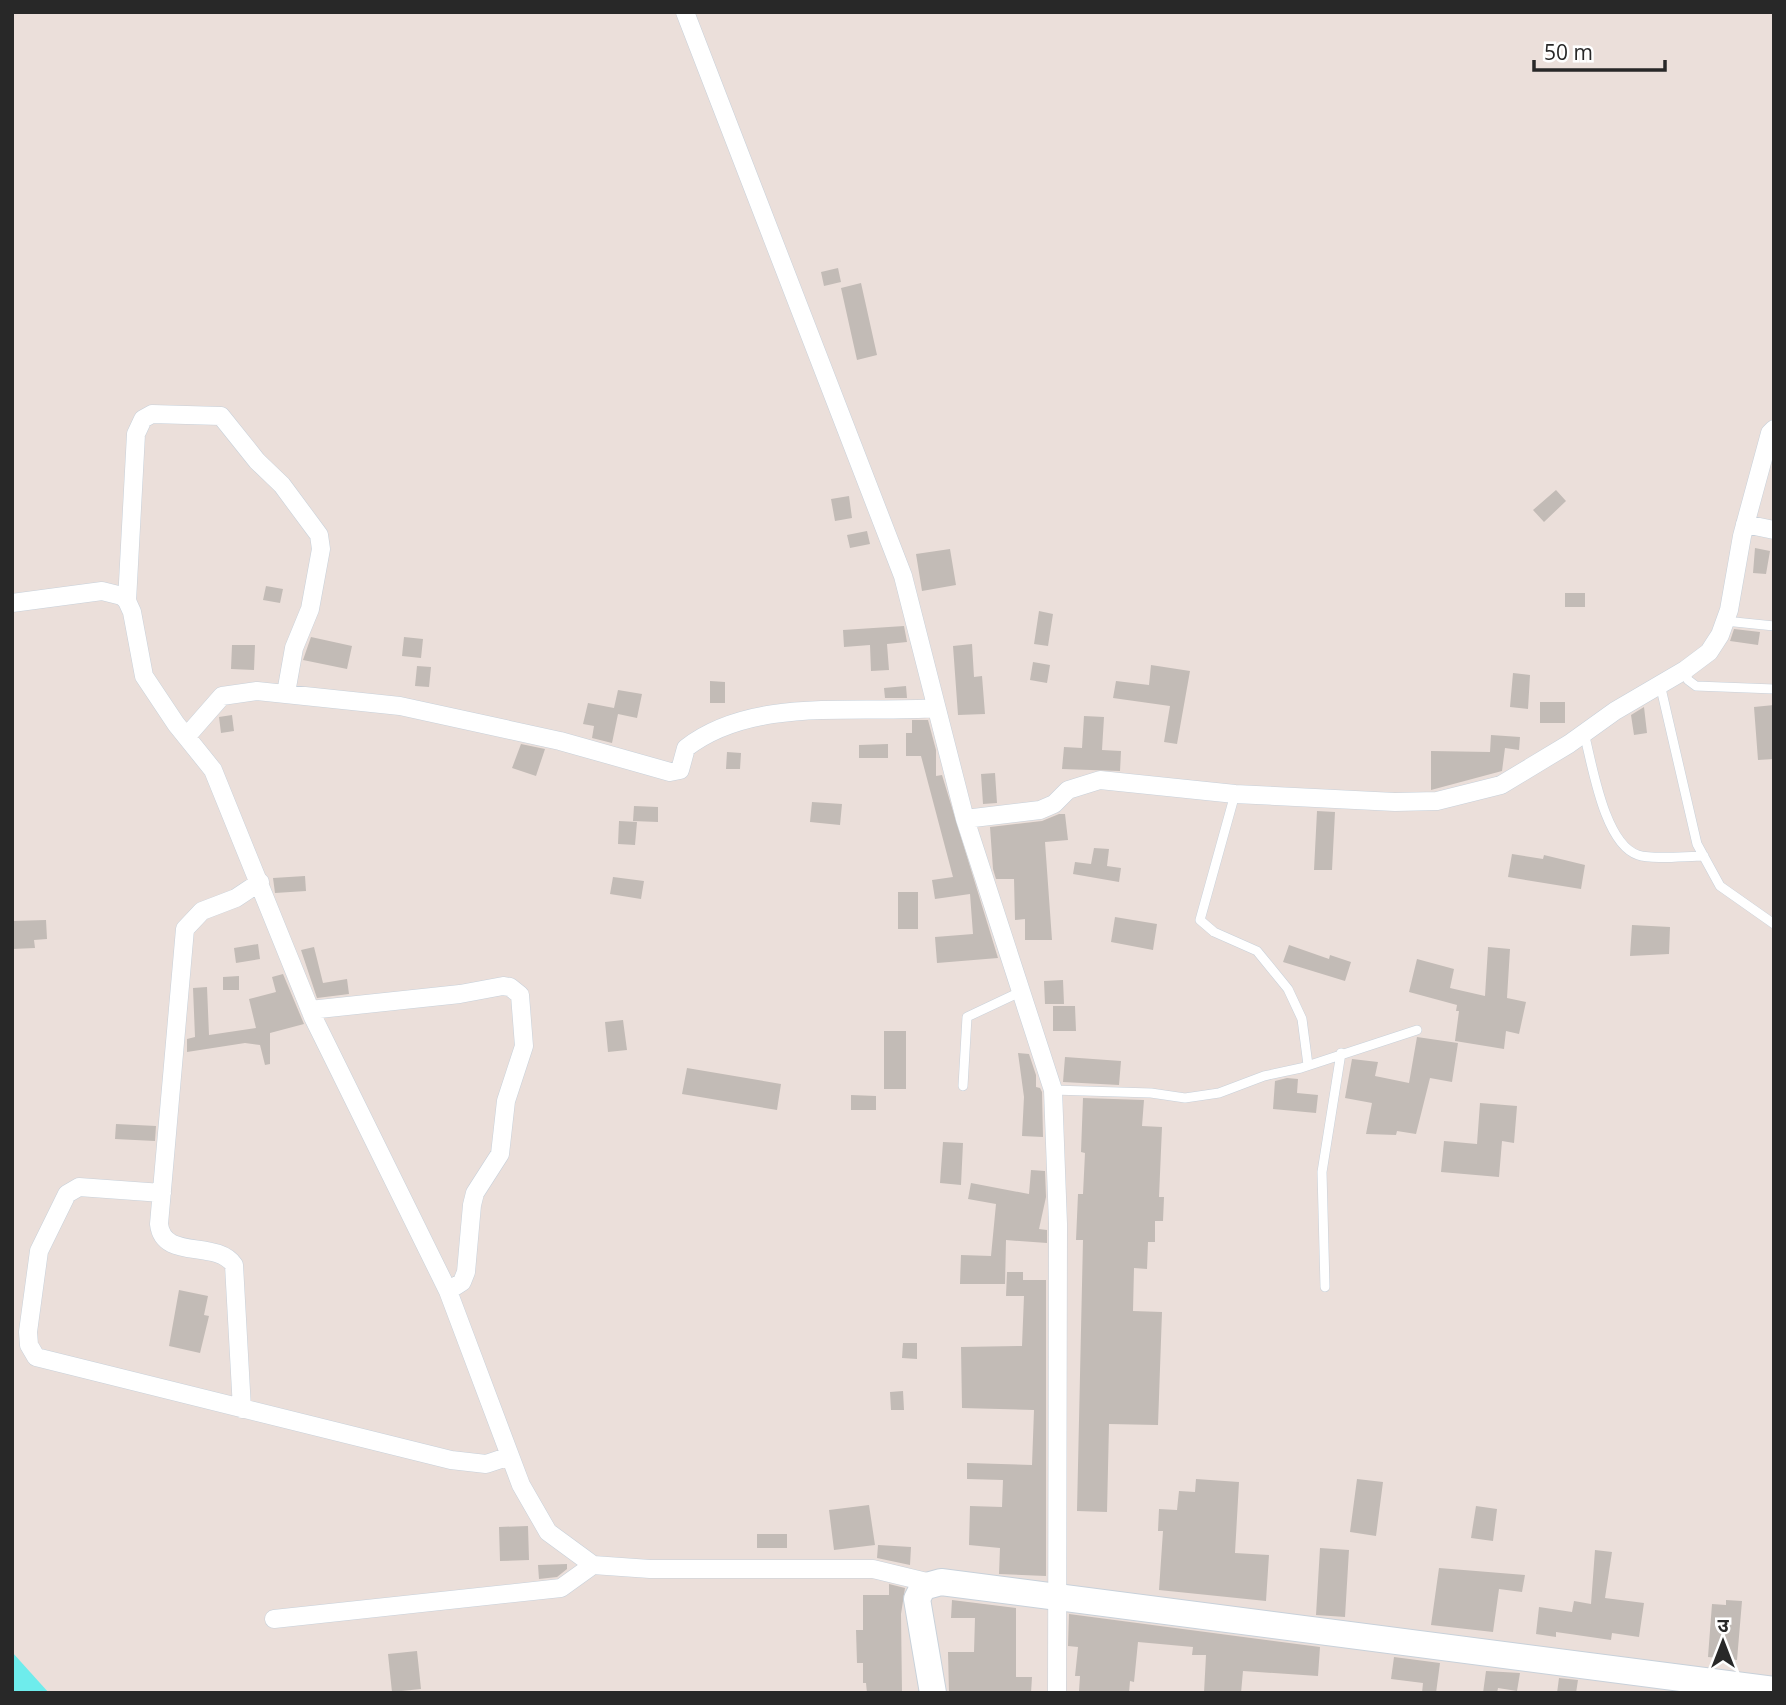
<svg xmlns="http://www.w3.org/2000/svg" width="1786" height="1705" viewBox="0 0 1786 1705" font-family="'Open Sans','Noto Sans Devanagari',sans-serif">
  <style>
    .water { fill: #6eecec }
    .building { fill: #c2bbb6 }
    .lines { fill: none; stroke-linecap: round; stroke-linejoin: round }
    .lane-casing { stroke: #c8d1da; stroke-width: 10 }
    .street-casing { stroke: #c8d1da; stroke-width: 19 }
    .secondary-casing { stroke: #c8d1da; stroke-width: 28 }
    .lane { stroke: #fff; stroke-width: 9 }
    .street { stroke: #fff; stroke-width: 18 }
    .secondary { stroke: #fff; stroke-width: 26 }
  </style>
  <rect width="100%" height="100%" fill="#ebdfda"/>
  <path class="water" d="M12 1652 49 1693H12Z"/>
  <path class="building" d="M838 268 841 282 824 286 821 272Z
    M861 283 877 355 857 360 841 288Z
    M1556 490 1566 501 1544 522 1533 510Z
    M849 496 852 518 835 521 831 499Z
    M867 531 870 544 850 548 847 535Z
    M1755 548 1770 551 1766 574 1753 573Z
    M950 549 956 585 922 591 916 554Z
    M266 586 283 589 280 603 263 600Z
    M1565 593H1585V607H1565Z
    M1039 611 1053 614 1048 646 1034 644Z
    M904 626 907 642 887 644 889 670 871 671 870 645 844 647 843 630Z
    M1734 629 1760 632 1758 645 1730 641Z
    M311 637 352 646 347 669 303 660Z
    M404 637 423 639 421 658 402 656Z
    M972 644 974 677 982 676 985 714 958 715 953 646Z
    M232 645H255L254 670 231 669Z
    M1033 662 1050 665 1047 683 1030 680Z
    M1151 665 1190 671 1177 744 1164 742 1170 706 1113 698 1116 681 1149 685Z
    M417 666 431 667 429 687 415 686Z
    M1513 673 1530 675 1528 709 1510 707Z
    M710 681 725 682V703H710Z
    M906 686 907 698H885L884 688Z
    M618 690 642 694 637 718 618 714 612 743 592 738 594 726 583 724 588 703 614 708Z
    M1540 702H1565V723H1540Z
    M1774 705V759L1758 760 1754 707Z
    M1644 707 1647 733 1634 735 1631 715Z
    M232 715 234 731 221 733 219 717Z
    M1084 716 1104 717 1102 750 1121 751 1120 771 1062 769 1064 747 1082 748Z
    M912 720H928L936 750V776L942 775 998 958 937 963 935 937 973 934 970 894 935 899 932 880 953 877 921 756H906V733H912Z
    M1491 735 1520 737 1519 750 1505 748 1502 771 1431 790V751L1490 752Z
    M521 744 545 749 536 776 512 768Z
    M888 744V758H859V745Z
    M727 752 741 753 740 769H726Z
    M995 773 997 803 983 804 981 774Z
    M812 802 842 804 840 825 810 822Z
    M634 806 658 807V822L633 821Z
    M1317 811 1335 812 1332 870H1314Z
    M1059 814H1065L1068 840 1045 842 1052 940H1025V919L1015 920 1014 879H996L993 869 990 827 1042 821Z
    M619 821 637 822 635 845 618 844Z
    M1094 848 1109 849 1107 866 1121 868 1119 882 1073 874 1075 862 1091 864Z
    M1512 854 1543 859 1544 855 1585 865 1581 889 1508 877Z
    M305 876 306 891 275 893 273 878Z
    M613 877 644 881 641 899 610 894Z
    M898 892H918V929H898Z
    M1115 917 1157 924 1153 950 1111 942Z
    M46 920 47 939 34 940 35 948 12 949V921Z
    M1632 925 1670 927 1669 954 1630 956Z
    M258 944 260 959 236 963 234 948Z
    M1289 945 1329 959 1330 955 1351 962 1345 981 1283 962Z
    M314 947 323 983 347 979 349 994 317 998 301 950Z
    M1488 947 1510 949 1507 998 1526 1002 1519 1034 1506 1031 1504 1049 1455 1041 1459 1011H1456L1457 1005 1409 992 1417 959 1454 969 1450 988 1485 996Z
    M283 974 304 1024 270 1033V1064L265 1065 260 1045 245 1043 187 1052V1039L195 1037 193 988 207 987 209 1035 256 1028 249 999 276 992 272 977Z
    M239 976V990H223V977Z
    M1063 980 1064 1004H1045L1044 981Z
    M1053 1006H1075L1076 1031H1053Z
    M623 1020 627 1050 608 1052 605 1022Z
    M884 1031H906V1089H884Z
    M1417 1037 1458 1043 1452 1082 1430 1078 1416 1134 1397 1131 1396 1135 1366 1134 1372 1103 1345 1098 1352 1059 1378 1062 1375 1076 1409 1083Z
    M1018 1053 1029 1054 1036 1075V1087L1040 1088 1042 1092 1043 1137 1022 1136 1024 1097Z
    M1065 1057 1121 1061 1119 1085 1063 1082Z
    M687 1068 781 1084 777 1110 682 1094Z
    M1287 1078 1298 1079 1297 1093 1318 1095 1316 1113 1273 1109 1275 1081Z
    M851 1095 876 1096V1110H851Z
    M1083 1098 1144 1100 1142 1126 1162 1127 1159 1197H1164L1163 1221H1155V1242H1148L1147 1269 1134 1268 1133 1311 1162 1312 1158 1425 1109 1424 1107 1512 1077 1511 1083 1240H1076L1078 1194H1083L1085 1153 1081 1152Z
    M1480 1103 1517 1106 1514 1143 1502 1141 1499 1177 1441 1172 1444 1141 1477 1144Z
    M116 1124 156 1126 155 1141 115 1139Z
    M943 1142 963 1143 961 1185 940 1183Z
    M1031 1170 1045 1171 1046 1197 1039 1229 1047 1230V1243L1006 1240 1005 1284H960L961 1255 991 1256 996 1204 968 1199 971 1183 1029 1194Z
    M1007 1272H1023V1280H1046V1576L999 1574 1000 1548 969 1545 970 1506 1002 1507 1003 1480 967 1479V1463L1032 1465 1034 1410 962 1408 961 1347 1022 1346 1024 1296H1006Z
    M179 1290 208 1296 204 1315 209 1316 200 1353 169 1346Z
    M903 1343H917V1359L902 1358Z
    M903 1391 904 1410H891L890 1392Z
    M1196 1479 1239 1482 1235 1553 1269 1555 1266 1601 1159 1590 1163 1531H1158L1159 1509 1177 1510 1179 1491 1195 1492Z
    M1357 1479 1383 1482 1376 1536 1350 1532Z
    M869 1505 875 1545 834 1550 829 1510Z
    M1476 1506 1497 1509 1493 1541 1471 1538Z
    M528 1526 529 1560 500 1561 499 1527Z
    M757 1534H787V1548H757Z
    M878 1545 911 1547 910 1565 877 1558Z
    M1320 1548 1349 1550 1345 1617 1316 1615Z
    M1595 1550 1612 1552 1605 1598 1644 1603 1639 1637 1612 1633 1611 1640 1556 1632V1637L1536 1634 1539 1607 1572 1612 1574 1601 1591 1604Z
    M567 1564V1569L557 1577 539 1579 538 1565Z
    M1439 1568 1525 1575 1522 1592 1499 1589 1493 1632 1431 1625Z
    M889 1584 905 1588 901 1614 902 1693H867L866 1683H863V1663H857L856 1630H863V1595H889Z
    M952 1600 1016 1608V1677H1032L1031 1693H949L948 1652H974L975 1618H951Z
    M1726 1600 1742 1601 1737 1660 1708 1657 1712 1604 1726 1605Z
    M1069 1614 1320 1647 1318 1676 1243 1671 1241 1693H1204L1206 1655H1192L1193 1647 1138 1642 1134 1682 1130 1681 1129 1693 1079 1691 1080 1676H1075L1078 1647 1068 1646Z
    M417 1651 421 1689 392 1692 388 1654Z
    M1394 1657 1440 1663 1436 1693H1422L1423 1683 1391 1679Z
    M1486 1671 1520 1673 1517 1691 1498 1688 1497 1693H1483Z
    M1559 1678 1578 1680 1576 1693H1557Z"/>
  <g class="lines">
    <defs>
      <path id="lane" d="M1725 621 1774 626
        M1685 670 1688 680 1696 686 1774 689
        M1660 684 1697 844 1720 886 1774 924
        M1584 733C1592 763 1604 844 1638 855 1653 860 1686 856 1704 856
        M1235 794 1200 920 1214 932 1257 951 1288 989 1302 1019 1308 1065
        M963 1086 967 1017 1020 992
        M1053 1090 1151 1093 1185 1098 1219 1093 1264 1076 1301 1068 1417 1030
        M1325 1287 1322 1172 1341 1053"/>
      <path id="street" d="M685 12 903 576 965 819 1053 1090 1058 1224 1057 1693
        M1745 524 1774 530
        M127 601 136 434 143 419 152 414 221 416 257 461 282 485 319 535 321 549 310 609 294 648 286 693
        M12 603 102 591 122 596 127 601 132 612 144 676 176 724 213 770 313 1017 448 1291 521 1485 548 1532 593 1565
        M187 736 222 696 257 691 400 706 560 741 670 772 680 770 686 748C753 696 856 714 935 708
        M965 819 1040 810 1054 804 1068 790 1100 780 1235 794 1395 802 1437 801 1501 785 1569 744 1615 711 1685 670 1709 652 1720 635 1729 610 1742 536 1770 433 1774 429
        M310 1010 460 994 503 986 510 987 520 995 524 1046 506 1101 500 1154 475 1193 472 1205 466 1272 462 1282 448 1291
        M162 1193 79 1187 67 1194 39 1251 28 1332 29 1345 36 1357 451 1460 486 1464 510 1456
        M242 1409 234 1265C216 1239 163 1261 159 1224L185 929 202 911 236 898 260 882
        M274 1619 561 1588 593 1565 650 1569H873L931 1583"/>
      <path id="secondary" d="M933 1693 917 1599 923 1587 941 1582 1774 1690"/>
    </defs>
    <use href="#lane" class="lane-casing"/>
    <use href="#street" class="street-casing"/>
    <use href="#secondary" class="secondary-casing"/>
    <use href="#lane" class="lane"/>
    <use href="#street" class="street"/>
    <use href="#secondary" class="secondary"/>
  </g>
  <rect width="1786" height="1705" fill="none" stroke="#282828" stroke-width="28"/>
  <g transform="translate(1723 1642)" stroke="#ffffff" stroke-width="5" paint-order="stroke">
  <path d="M0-5L12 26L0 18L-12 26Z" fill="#282828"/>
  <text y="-10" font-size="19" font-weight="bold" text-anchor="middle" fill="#282828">उ</text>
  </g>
  <path d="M1534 60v10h131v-10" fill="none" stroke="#282828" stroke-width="3.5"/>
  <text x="1544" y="60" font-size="21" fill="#282828" stroke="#ffffff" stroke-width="5" paint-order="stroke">50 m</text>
</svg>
